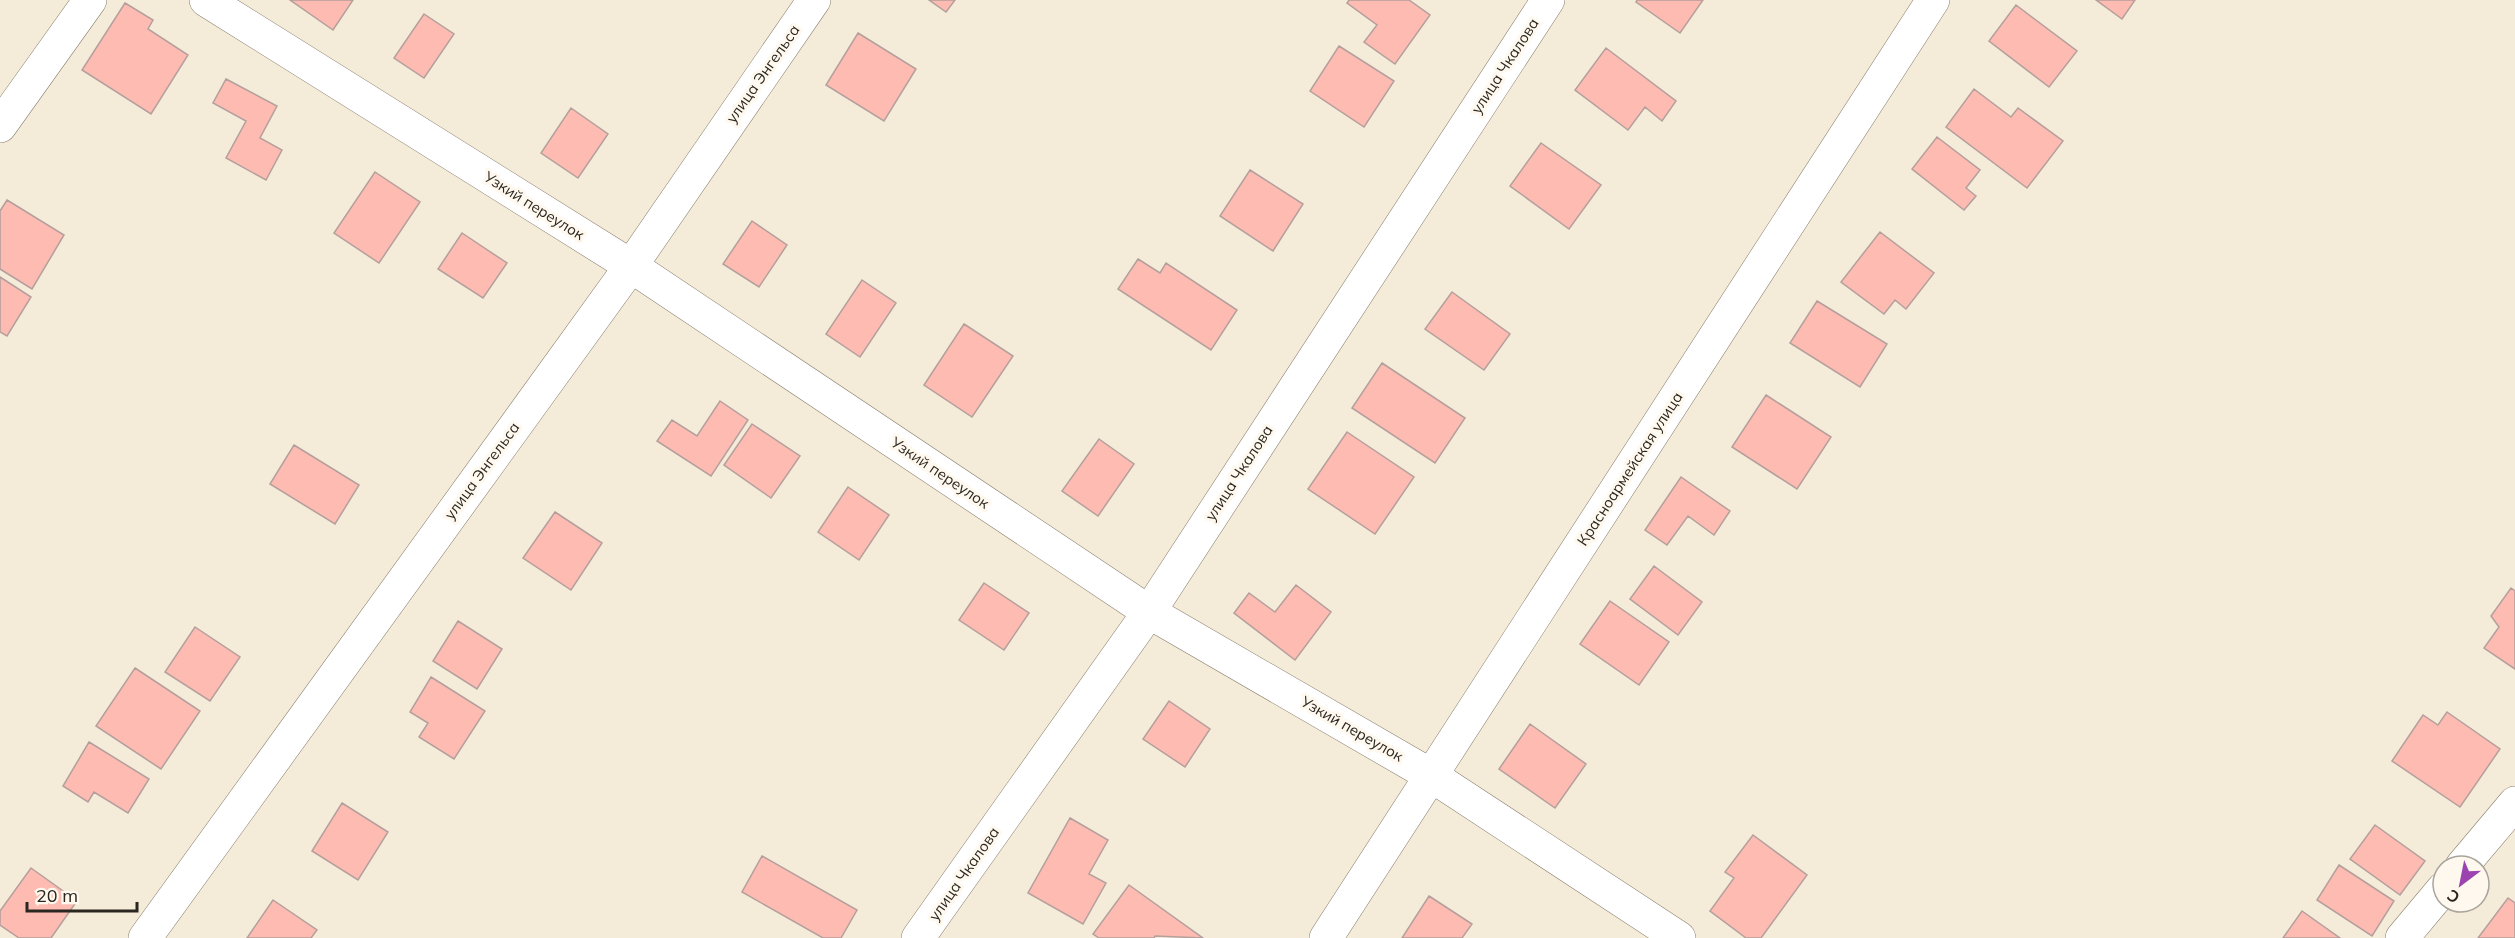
<svg xmlns="http://www.w3.org/2000/svg" width="2515" height="938" viewBox="0 0 2515 938" font-family="Mulish,sans-serif">
  <style>
    .building { fill: #fdbbb2; stroke: #b49f9c; stroke-width: 1.5 }
    .lines { fill: none; stroke-linecap: round; stroke-linejoin: round }
    .street-casing { stroke: #877e6e; stroke-width: 34 }
    .street { stroke: #fff; stroke-width: 33 }
    .labels { text-anchor: middle; stroke-width: 6; stroke-linejoin: round; paint-order: stroke }
    .street-label { font-size: 15px; fill: #2a2620; stroke: #fef8ee }
  </style>
  <rect width="100%" height="100%" fill="#f5ebd9"/>
  <path class="building" d="M290 0H353L333 30Z
    M929 0H955L946 12Z
    M1349 0H1409L1430 15 1395 64 1364 42 1377 25 1347 3Z
    M1637 0H1703L1680 33 1636 2Z
    M2096 0H2135L2122 19Z
    M125 3 153 20 148 29 188 55 151 114 82 70Z
    M2016 5 2077 51 2049 87 1989 41Z
    M424 14 454 34 424 78 394 58Z
    M858 33 916 69 884 121 826 85Z
    M1339 46 1394 81 1364 127 1310 91Z
    M1606 48 1676 101 1662 121 1645 107 1628 130 1575 90Z
    M226 79 277 106 260 138 282 150 266 180 226 158 246 121 213 103Z
    M1974 89 2011 117 2018 108 2063 141 2027 188 1946 127Z
    M571 108 608 134 578 178 541 153Z
    M1937 137 1980 170 1966 188 1976 196 1964 210 1912 169Z
    M1541 143 1601 185 1569 229 1510 186Z
    M1250 170 1303 204 1273 251 1220 216Z
    M375 172 420 202 379 263 334 233Z
    M7 200 64 235 32 289 0 269V211Z
    M752 221 787 245 759 287 723 264Z
    M1880 232 1934 273 1906 309 1895 300 1884 314 1841 282Z
    M462 233 507 263 483 298 438 269Z
    M1138 259 1160 273 1166 263 1237 310 1211 350 1118 289Z
    M0 277 31 297 7 336 0 332Z
    M862 280 896 303 860 357 826 334Z
    M1452 292 1510 334 1484 370 1425 329Z
    M1817 301 1887 344 1860 387 1790 343Z
    M964 324 1013 356 972 417 924 385Z
    M1382 363 1465 418 1435 463 1352 408Z
    M1766 395 1831 437 1797 489 1732 447Z
    M720 401 748 420 711 476 657 441 672 420 697 436Z
    M752 424 800 456 771 498 724 465Z
    M1347 432 1414 477 1375 534 1308 489Z
    M1099 439 1134 464 1098 516 1062 491Z
    M294 445 359 485 335 524 270 484Z
    M1681 477 1730 511 1714 535 1688 516 1667 545 1645 530Z
    M848 487 889 515 859 560 818 532Z
    M555 512 602 543 571 590 523 558Z
    M1654 566 1702 602 1678 635 1630 599Z
    M984 583 1029 613 1004 650 959 620Z
    M1296 585 1331 612 1295 660 1234 613 1249 593 1275 612Z
    M2511 588 2515 591V669L2484 648 2499 627 2491 616Z
    M1610 601 1669 642 1639 685 1580 644Z
    M458 621 502 649 477 689 433 661Z
    M195 627 240 657 210 701 165 672Z
    M135 668 200 711 161 769 96 726Z
    M431 677 485 711 454 759 419 737 428 723 410 712Z
    M1169 701 1210 729 1185 767 1143 739Z
    M2447 712 2500 749 2460 807 2392 761 2423 715 2438 725Z
    M1530 724 1586 764 1555 808 1499 769Z
    M89 742 149 779 128 813 94 792 88 802 63 786Z
    M342 803 388 832 358 880 312 851Z
    M1070 818 1108 840 1089 874 1106 883 1083 924 1028 893Z
    M2375 825 2425 861 2400 895 2350 859Z
    M1753 835 1807 875 1761 938H1746L1710 911 1734 878 1725 872Z
    M762 856 857 910 841 938H823L742 892Z
    M2339 865 2394 901 2372 936 2317 900Z
    M31 868 77 901 51 938H19L0 925V911Z
    M1129 885 1203 938 1155 936 1154 938H1099L1093 934Z
    M1429 896 1472 924 1462 938H1402Z
    M2508 898 2515 903V938H2478Z
    M273 900 317 930 311 938H247Z
    M2302 911 2340 938H2283Z"/>
  <g class="lines">
    <defs>
      <path id="street" d="M206 0 631 266 1149 612 1432 776 1679 938
        M0 126 90 0
        M2462 866 2515 803
        M145 938 631 266 814 0
        M918 938 1149 612 1548 0
        M1326 938 1933 0
        M2402 938 2443 889"/>
    </defs>
    <use href="#street" class="street-casing"/>
    <use href="#street" class="street"/>
  </g>
  <g class="labels">
    <g class="street-label">
      <text transform="translate(1505 66) rotate(-57)" y="5">улица Чкалова</text>
      <text transform="translate(763 74) rotate(-55)" y="5">улица Энгельса</text>
      <text transform="translate(534 206) rotate(32)" y="5">Узкий переулок</text>
      <text transform="translate(1630 469) rotate(-57)" y="5">Красноармейская улица</text>
      <text transform="translate(482 471) rotate(-54)" y="5">улица Энгельса</text>
      <text transform="translate(940 473) rotate(34)" y="5">Узкий переулок</text>
      <text transform="translate(1239 473) rotate(-57)" y="5">улица Чкалова</text>
      <text transform="translate(1352 729) rotate(30)" y="5">Узкий переулок</text>
      <text transform="translate(964 874) rotate(-55)" y="5">улица Чкалова</text>
    </g>
  </g>
  <g transform="translate(2461 884) rotate(212)"><circle r="28" fill="#fef8ee" stroke="#a9a49c" stroke-width="1.5"/>
  <path d="M0-4.5L10 22L0 15L-10 22Z" fill="#9b43af"/>
  <text y="-9" font-size="16" font-weight="bold" text-anchor="middle" fill="#2a2620">С</text>
  </g>
  <path d="M27 902v9h110v-9" fill="none" stroke="#2a2620" stroke-width="3"/>
  <text x="36" y="902" font-size="18" fill="#2a2620" stroke="#fef8ee" stroke-width="4.5" paint-order="stroke">20 m</text>
</svg>
